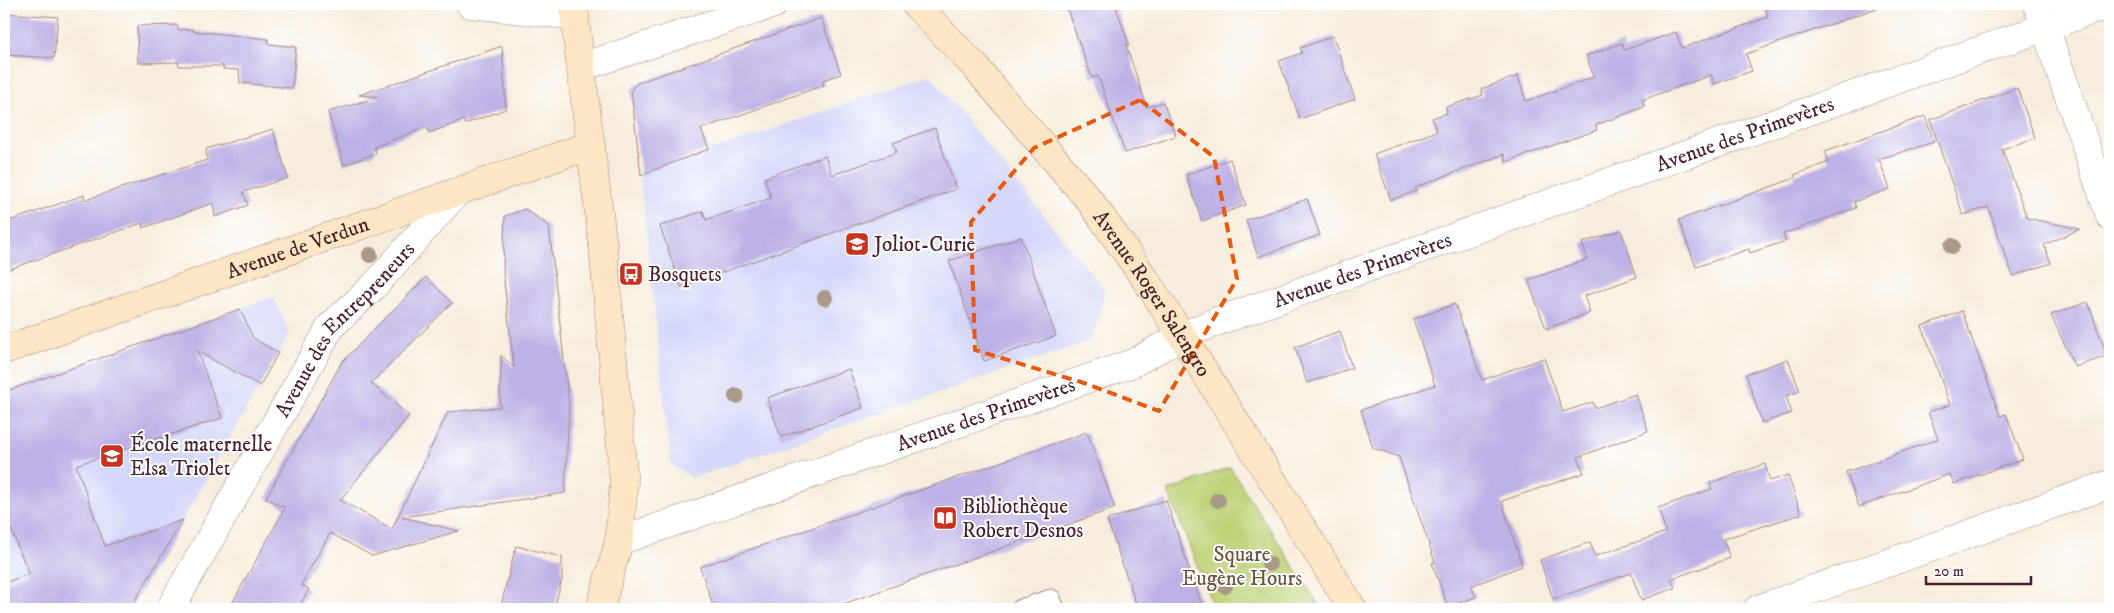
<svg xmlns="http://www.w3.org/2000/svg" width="2114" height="613" viewBox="0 0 2114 613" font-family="'IM FELL DW Pica',serif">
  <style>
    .built { fill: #d4d8f9 }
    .green { fill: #bed276; stroke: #847850 }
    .building { fill: #beb1e6 }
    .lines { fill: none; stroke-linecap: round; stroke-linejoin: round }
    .lane-casing { stroke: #a08684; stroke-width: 21 }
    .street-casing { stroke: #a08684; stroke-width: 29 }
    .secondary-casing { stroke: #a08684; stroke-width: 29 }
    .lane { stroke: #fff; stroke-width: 19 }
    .street { stroke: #fff; stroke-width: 28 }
    .secondary { stroke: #fce6c4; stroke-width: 28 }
    .tree { fill: #ab9987 }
    .marked { fill: none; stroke: #e8590c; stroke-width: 4; stroke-dasharray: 10 6; stroke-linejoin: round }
    .labels { text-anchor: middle; stroke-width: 4; stroke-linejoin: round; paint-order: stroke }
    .street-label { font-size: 21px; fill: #4a1f2b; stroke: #fff }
    .poi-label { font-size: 21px; fill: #4a1f2b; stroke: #fff; text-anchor: start }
    .park-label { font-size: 21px; fill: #6d5542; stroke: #fff }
  </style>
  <rect width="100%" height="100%" fill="#fff"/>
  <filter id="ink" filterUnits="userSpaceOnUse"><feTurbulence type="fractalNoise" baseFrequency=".02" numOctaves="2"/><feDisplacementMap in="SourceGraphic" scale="10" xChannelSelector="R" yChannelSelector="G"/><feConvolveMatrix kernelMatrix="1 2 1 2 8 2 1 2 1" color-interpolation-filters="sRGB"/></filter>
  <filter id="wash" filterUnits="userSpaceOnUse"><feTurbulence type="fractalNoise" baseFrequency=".0096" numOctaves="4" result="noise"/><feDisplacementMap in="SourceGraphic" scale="20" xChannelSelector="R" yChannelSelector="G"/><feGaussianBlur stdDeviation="1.12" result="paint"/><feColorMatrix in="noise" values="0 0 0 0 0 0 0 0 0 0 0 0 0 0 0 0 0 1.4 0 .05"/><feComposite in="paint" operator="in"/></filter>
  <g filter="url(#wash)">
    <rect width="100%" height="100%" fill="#f7eddc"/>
    <path class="built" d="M930 75 1105 291 1092 340 692 478 671 464 640 175Z
      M273 297 290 333 151 575 130 609H4V392Z"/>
    <path class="green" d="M1230 467 1321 609H1214L1168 491Z"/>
    <g id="blocks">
      <path class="building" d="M1065 4H1115L1129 45H1126L1147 107 1163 102 1176 136 1125 153 1098 76 1092 78Z
        M1764 4H1876L1877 8 1746 54 1752 71 1714 84 1711 75 1642 100 1644 107 1596 125 1597 130 1506 162 1504 154 1429 182 1415 188 1416 191 1391 200 1374 154 1437 131 1432 118 1447 113 1446 107 1483 95 1481 89 1518 76 1526 101 1594 77 1586 56 1622 43 1624 50 1676 32 1682 48 1768 17Z
        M4 13 58 17 54 58 4 55Z
        M821 18 841 74 823 80 824 85 701 129 709 149 641 175 631 90 637 83Z
        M178 25V30L193 29V31L268 39V44L296 47 292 88 240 83 239 70 223 69V66H179L178 62 138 63 137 26Z
        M1333 36 1355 99 1300 119 1279 61 1302 53 1300 48Z
        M502 46 506 109 465 124 464 120 429 133 427 127 374 147 376 153 344 165 328 112 379 97 359 95Z
        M2017 88 2035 138 2002 149 2027 218 2080 229 2044 245 2051 263 2013 276 1988 207 1963 215 1930 120Z
        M1925 116 1934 142 1879 159 1890 189 1854 202 1856 208 1783 234 1786 241 1750 253 1749 249 1696 267 1679 220 1795 178 1794 175 1829 162 1825 151Z
        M935 128 956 189 681 287 660 226 703 211 706 220 771 198 764 178 825 156 832 175 897 152 893 143Z
        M273 129 288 178 243 192 248 205 215 217 213 203 143 228 142 223 4 271V223L84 195 85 200 207 160 206 149Z
        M1230 159 1246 205 1202 221 1186 175Z
        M1307 199 1320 235 1258 257 1246 220Z
        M525 209 549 226 569 405 565 493 402 517 459 531 372 556 330 533 301 585 309 589 298 609H229L285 508 266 498 342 362 426 277 452 303 371 383 409 416 340 500 392 529 448 412 500 407 501 355 514 368 503 272 505 216Z
        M1621 230 1637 277 1584 296 1590 313 1546 329 1528 280 1588 259 1582 243Z
        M1021 237 1056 336 984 361 949 261Z
        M2088 302 2107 356 2075 367 2051 315Z
        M1455 304 1482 380 1544 358 1563 412 1593 402 1595 408 1636 394 1648 431 1578 457 1584 473 1502 501 1522 566 1471 586 1476 597 1448 607 1432 563 1435 562 1399 457 1373 448 1361 410 1435 385 1413 319Z
        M240 309 253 338 278 353 260 386 197 351 222 418 76 465 105 546 183 520 130 609H4V583L29 574 4 512V392Z
        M1962 311 2000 416 2006 414 2023 459 1954 484 1950 474 1859 507 1846 472 1938 439 1928 412 1950 405 1922 326Z
        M1340 331 1352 368 1307 383 1295 347Z
        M1788 359 1800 391 1786 396 1792 413 1762 423 1746 374Z
        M849 369 863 408 781 437 767 398Z
        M1087 432 1115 508 829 609H714L700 567Z
        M1765 464 1770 481 1788 475 1801 514 1723 539 1730 558 1671 579 1675 588 1641 600 1631 573 1553 599 1540 560 1590 542 1595 556 1666 532 1658 508 1712 489 1710 483Z
        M1166 500 1203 609H1138L1107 520Z
        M516 546 562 557V579L554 609H500Z"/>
    </g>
  </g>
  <g filter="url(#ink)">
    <use href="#blocks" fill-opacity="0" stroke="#a08684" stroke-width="1"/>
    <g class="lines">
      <defs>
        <path id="lane" d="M1021 609 1051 599 1055 609"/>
        <g id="street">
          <path d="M470 4 575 16"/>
          <path d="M2037 4 2110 216"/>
          <path d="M581 67 774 4"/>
          <path id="s1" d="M619 541 1133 363 1182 336 1218 321 2110 4"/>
          <path id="s2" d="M170 609 331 326 373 287 458 191"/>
          <path d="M1758 609 2110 484"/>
        </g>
        <g id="secondary">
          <path d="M573 4 603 246 624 483 619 541 600 609"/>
          <path id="s3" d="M915 4 972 63 1090 201 1146 280 1182 336 1353 609"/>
          <path id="s4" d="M4 350 591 145"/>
        </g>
      </defs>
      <use href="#lane" class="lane-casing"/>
      <use href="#street" class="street-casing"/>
      <use href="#secondary" class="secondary-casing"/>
      <use href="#lane" class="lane"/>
      <use href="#street" class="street"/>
      <use href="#secondary" class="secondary"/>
    </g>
    <g class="tree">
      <circle cx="1952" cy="246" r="8"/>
      <circle cx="370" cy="255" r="8"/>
      <circle cx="825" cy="298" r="8"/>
      <circle cx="736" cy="396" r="8"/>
      <circle cx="1218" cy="500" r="8"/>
      <circle cx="1269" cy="564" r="8"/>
      <circle cx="1225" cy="586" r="8"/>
    </g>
  </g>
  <path class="marked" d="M1140 100 1214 157 1237 279 1159 411 1084 383 975 350 971 222 1034 148Z"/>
  <defs>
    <symbol id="school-square" viewBox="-11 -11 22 22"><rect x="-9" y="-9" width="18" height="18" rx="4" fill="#c8321e" stroke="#fff"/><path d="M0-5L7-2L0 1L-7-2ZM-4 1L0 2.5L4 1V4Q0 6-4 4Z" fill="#fff"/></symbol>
    <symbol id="bus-square" viewBox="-11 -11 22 22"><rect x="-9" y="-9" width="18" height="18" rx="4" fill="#c8321e" stroke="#fff"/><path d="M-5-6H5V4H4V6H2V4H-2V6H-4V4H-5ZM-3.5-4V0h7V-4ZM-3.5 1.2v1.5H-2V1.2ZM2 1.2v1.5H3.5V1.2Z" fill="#fff"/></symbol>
    <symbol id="library-square" viewBox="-11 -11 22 22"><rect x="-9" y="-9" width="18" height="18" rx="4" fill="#c8321e" stroke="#fff"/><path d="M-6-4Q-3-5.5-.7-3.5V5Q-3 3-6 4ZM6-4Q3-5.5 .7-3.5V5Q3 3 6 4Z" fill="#fff"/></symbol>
  </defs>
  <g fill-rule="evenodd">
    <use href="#school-square" x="843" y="230" width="28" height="28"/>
    <use href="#bus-square" x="617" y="260" width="28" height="28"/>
    <use href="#school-square" x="98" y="442" width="28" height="28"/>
    <use href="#library-square" x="931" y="504" width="28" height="28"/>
  </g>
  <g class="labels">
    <g class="street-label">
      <text dy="7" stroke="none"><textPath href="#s1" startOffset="1198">Avenue des Primevères</textPath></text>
      <text dy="7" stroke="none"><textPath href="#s4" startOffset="311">Avenue de Verdun</textPath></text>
      <text dy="7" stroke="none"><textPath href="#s1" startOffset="792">Avenue des Primevères</textPath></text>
      <text dy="7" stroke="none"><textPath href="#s3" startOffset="375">Avenue Roger Salengro</textPath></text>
      <text dy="7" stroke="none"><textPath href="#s2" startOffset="331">Avenue des Entrepreneurs</textPath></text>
      <text dy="7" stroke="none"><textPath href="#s1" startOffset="388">Avenue des Primevères</textPath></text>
    </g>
    <g class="poi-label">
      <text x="874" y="251">Joliot-Curie</text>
      <text x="648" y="281">Bosquets</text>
      <text x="130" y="451">École maternelle<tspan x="130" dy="24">Elsa Triolet</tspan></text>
      <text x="962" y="513">Bibliothèque<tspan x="962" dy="24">Robert Desnos</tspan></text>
    </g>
    <g class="park-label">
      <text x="1242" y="561">Square<tspan x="1242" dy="24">Eugène Hours</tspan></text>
    </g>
  </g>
  <rect width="2114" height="613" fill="none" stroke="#fff" stroke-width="20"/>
  <path d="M1926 576v8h105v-8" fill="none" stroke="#4a1f2b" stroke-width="2.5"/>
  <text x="1934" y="576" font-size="15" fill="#4a1f2b" stroke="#ffffff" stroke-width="4" paint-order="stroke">20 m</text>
</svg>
